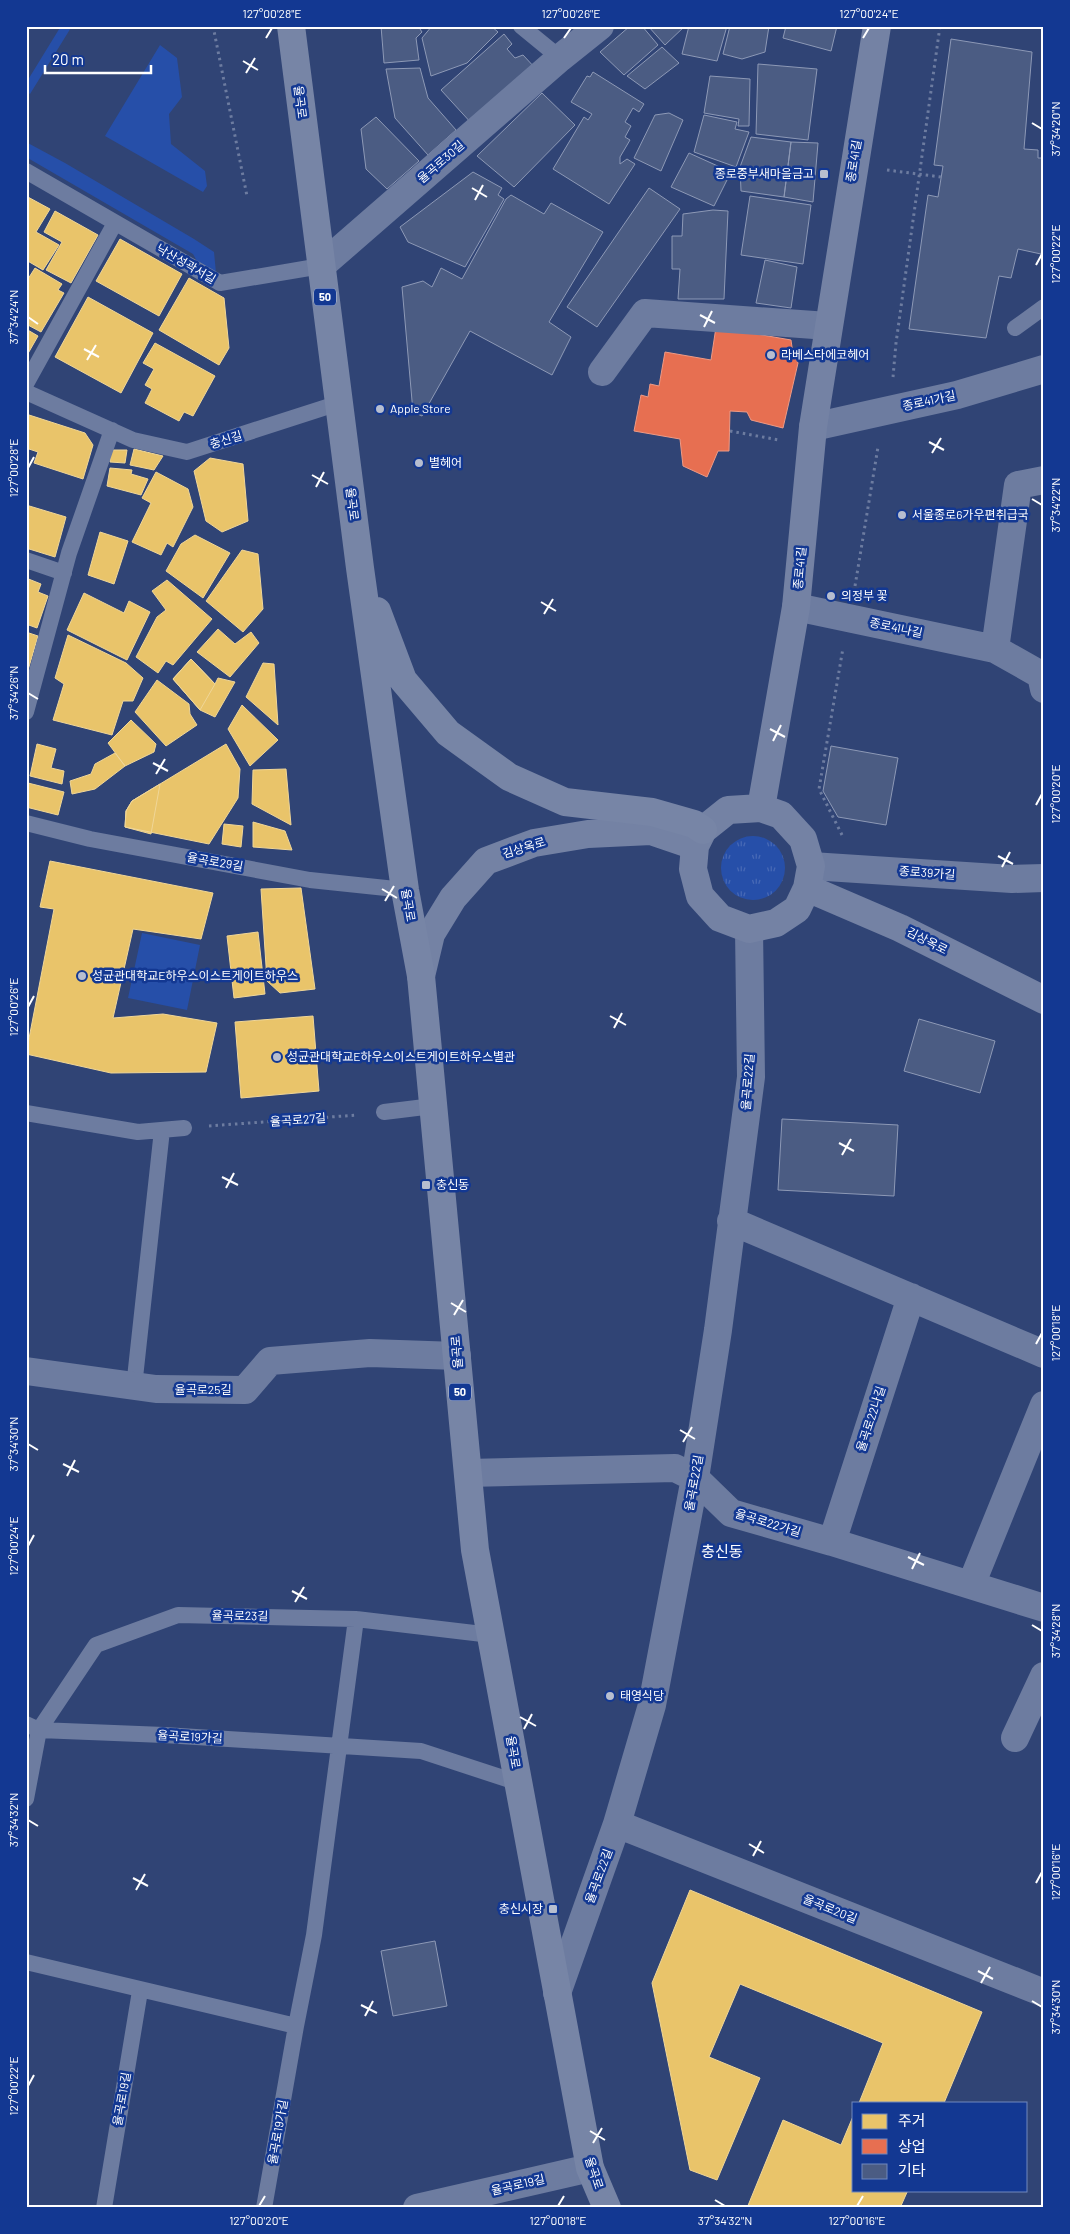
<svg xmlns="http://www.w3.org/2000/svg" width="1070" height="2234" viewBox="0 0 1070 2234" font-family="Barlow,'Noto Sans KR',sans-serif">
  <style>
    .grass { fill: url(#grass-tufts) }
    .garden { fill: #264fa9 }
    .homes { fill: #e9c46a; stroke: #f0d697 }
    .shops { fill: #e76f51; stroke: #ee9a85 }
    .building { fill: #4b5c83; stroke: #8d99b6 }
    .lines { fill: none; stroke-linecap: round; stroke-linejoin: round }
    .path { stroke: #6d7ca0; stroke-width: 3; stroke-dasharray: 2.5 4; stroke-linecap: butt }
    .lane { stroke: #6d7ca0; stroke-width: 16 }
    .street { stroke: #6d7ca0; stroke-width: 28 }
    .secondary { stroke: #7482a4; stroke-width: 28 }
    .primary { stroke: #7785a6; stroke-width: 28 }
    .ticks { fill: none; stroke: #fff; stroke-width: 2 }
    .poi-dot { fill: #b7becf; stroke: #133892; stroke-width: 2 }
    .labels { text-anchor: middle; stroke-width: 5; stroke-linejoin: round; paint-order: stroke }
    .shield { fill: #133892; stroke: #b8c3de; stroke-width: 1 }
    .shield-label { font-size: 11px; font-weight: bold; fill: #fff }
    .street-label { font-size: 12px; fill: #fff; stroke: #133892 }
    .poi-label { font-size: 12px; fill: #fff; stroke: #133892; text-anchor: start }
    .quarter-label { font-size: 15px; fill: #fff; stroke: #133892 }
    .neatline { fill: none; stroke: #fff; stroke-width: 2 }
    .ticks-label { font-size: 12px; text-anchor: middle; fill: #fff }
  </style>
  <defs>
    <pattern id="grass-tufts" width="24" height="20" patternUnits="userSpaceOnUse" patternTransform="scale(1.25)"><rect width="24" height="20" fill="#264fa9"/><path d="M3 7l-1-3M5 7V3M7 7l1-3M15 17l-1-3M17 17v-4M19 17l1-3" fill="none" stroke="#4769b6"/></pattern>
  </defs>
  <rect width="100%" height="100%" fill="#304475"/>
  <path class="grass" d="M721 868a32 32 0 1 1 64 0a32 32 0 1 1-64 0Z"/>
  <path class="garden" d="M61 26H72L30 94 26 91V83Z
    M160 45 177 58 182 97 169 114 171 144 205 171 207 186 203 192 105 136Z
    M26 142 65 163 194 239 214 252 216 273 198 263 193 254 26 157Z
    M142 933 200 945 187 1010 128 998Z"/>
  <path class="homes" d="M26 196 50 209 36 232 59 245 43 270 26 260Z
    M55 211 98 235 71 283 46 270 62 242 44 232Z
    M120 239 182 274 159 316 96 281Z
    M35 268 62 284 58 290 64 293 41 332 26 324V282Z
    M189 278 224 298 229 348 219 365 159 330Z
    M88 297 153 333 121 393 55 357Z
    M26 329 38 336 26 357Z
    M155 343 215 376 193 416 184 412 179 421 145 403 152 389 145 385 154 369 143 363Z
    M26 414 85 433 93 445 83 479 34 463 38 452 26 448Z
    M134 449 163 456 154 470 130 465Z
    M111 450H127L125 463 110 462Z
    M210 458 243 464 248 521 222 532 206 521 194 471Z
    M110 468 132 470 131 474 148 479 141 495 107 486Z
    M156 472 188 489 193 507 173 547 167 543 161 555 132 542 151 503 142 498Z
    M26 505 66 517 55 557 26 548Z
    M100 532 128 541 114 584 88 575Z
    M195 535 230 553 203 598 166 571 181 544Z
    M242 550 258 554 263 609 243 632 206 601Z
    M26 578 41 584 38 592 48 596 37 628 26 624Z
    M167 580 212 619 173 665 166 661 158 673 136 657 157 617 166 610 152 591Z
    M84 593 124 613 129 601 150 612 127 660 67 630Z
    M218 629 235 644 251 632 259 643 230 677 197 652Z
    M26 632 38 636 26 677Z
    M68 635 126 663 143 678 133 701H123L112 735 53 720 64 684 55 678Z
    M191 659 215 684 218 678 235 682 215 717 200 710 173 679Z
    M191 659 215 684 200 710 173 679Z
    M263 663 274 664 278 725 246 697Z
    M157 680 189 704 190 714 197 725 166 746 135 712Z
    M242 705 278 740 250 766 228 729Z
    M131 720 156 744 154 752 125 766 108 743Z
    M37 744 56 749 51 768 64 771 62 784 30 776Z
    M226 744 240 769 238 798 209 844 125 827 126 811 132 801Z
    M115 753 125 766 95 789 72 794 70 781 91 774 95 764Z
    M286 769 291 825 252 804 253 770Z
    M28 783 64 792 58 815 26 807Z
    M160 784 151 834 125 827 126 811 132 801Z
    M253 822 285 831 292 850 253 847Z
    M224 824 243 826 241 847 222 844Z
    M50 861 213 893 201 939 133 929 113 1018 163 1014 217 1023 206 1072 111 1073 26 1054 54 909 40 907Z
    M301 888 315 989 280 993 267 981 261 889Z
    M258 932 265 994 234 998 227 936Z
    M313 1016 319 1091 241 1098 235 1022Z
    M690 1890 982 2012 944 2103H859L883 2043 740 1984 709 2057 760 2078 717 2180 690 2170 652 1983Z
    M854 2114V2190H908L900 2208H747L783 2120 841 2145Z"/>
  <path class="shops" d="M716 327 791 340 793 354 798 363 783 428 751 420 747 412 730 411 729 451H718L707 477 683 466 680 439 634 431 641 395 648 397 650 384 659 386 665 352 711 360Z"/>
  <path class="building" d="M381 26H418L422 32 416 38 419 60 384 63Z
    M432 26H491L498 32 467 63 431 76 422 38Z
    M630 26H642L658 45 624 75 600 52Z
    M648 26H685L665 45Z
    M689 26H727L717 61 682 54Z
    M730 26H769L765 52 742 59 723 54Z
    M786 26H837L831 51 783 38Z
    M504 34 512 44 507 49 515 58 523 55 537 70 473 125 441 90Z
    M951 39 1032 52 1024 149 1038 150V158H1044V241L1041 254 1018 249 1011 278 999 276 986 338 909 329 928 195 938 197 943 166 934 165Z
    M662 47 679 63 645 89 627 76Z
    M758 64 817 69 808 140 756 134Z
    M420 68 428 98 456 130 428 155 395 118 386 69Z
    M593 72 644 104 639 112 633 108 625 122 631 126 625 137 630 140 620 157V164L627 159 635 164 609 204 553 169 584 117 588 120 592 114 571 102 587 76 590 77Z
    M710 76 750 79 749 126H738L739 119 704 113Z
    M542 93 575 125 514 187 477 156Z
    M669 113 683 120 661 171 634 158 655 115Z
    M704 115 737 122 735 129 749 132 736 167 694 152Z
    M376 117 419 161 387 189 366 169 361 129Z
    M751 137 791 142 784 197 741 191 740 167Z
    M791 142 818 143 813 202 784 197Z
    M689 153 731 172 714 206 671 187Z
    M473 172 502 188 498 195 504 199 465 267 408 242 400 227Z
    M649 188 680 209 597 327 567 307Z
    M511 195 544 214 551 203 603 232 549 322 571 337 552 375 470 331 422 416 413 412 402 287 423 281 432 287 441 268 462 279 506 199Z
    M750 196 811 205 803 264 741 255Z
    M713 210 728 211 724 299H678L680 269H672V236H682L683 214Z
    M765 260 797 267 791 308 756 303Z
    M831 746 898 758 886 825 838 817 823 791Z
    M919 1019 995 1041 980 1093 904 1071Z
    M782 1119 898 1125 894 1196 778 1190Z
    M435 1941 447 2006 393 2016 381 1951Z"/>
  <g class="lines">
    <path class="path" d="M213 26 247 196
      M887 170 941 177
      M893 377 896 343 940 26
      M730 431 779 440
      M855 586 878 447
      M842 835 819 789 843 648
      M209 1126 357 1115"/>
    <path class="lane" d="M521 26 560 58
      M26 171 220 283 321 266
      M1015 328 1044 307
      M26 384 115 223
      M26 392 133 440 187 452 339 403
      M26 560 64 573
      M26 712 69 553 112 430
      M26 823 90 839 310 880 405 890
      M384 1112 433 1106
      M26 1113 138 1132 184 1128
      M134 1387 162 1130
      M26 1724 39 1730 164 1735 421 1751 519 1783
      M26 1799 39 1730 96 1645 178 1615 356 1619 491 1635
      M26 1962 296 2026
      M104 2208 140 1991
      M264 2208 296 2026 314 1935 356 1619"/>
    <path class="street" d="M321 266 560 58 600 26
      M602 372 645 313 828 326
      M813 427 957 395 1044 369
      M796 607 995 649 1041 675 1044 689
      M995 649 1018 485 1044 480
      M811 866 1012 879 1044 878
      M731 1221 1044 1354
      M26 1371 156 1389 245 1390 270 1361 370 1353 457 1356
      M468 1473 675 1468 695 1478 731 1513 832 1542 1044 1608
      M832 1542 911 1297
      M971 1585 1044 1405
      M1015 1738 1044 1676
      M617 1824 1044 1993
      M557 1993 617 1824 652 1705 695 1478 718 1330 751 1077 749 929
      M417 2208 590 2168"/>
    <path class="secondary" d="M761 808 796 607 813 427 877 26
      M761 808 781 815 803 839 811 866 807 888 797 909 776 923 749 929 720 918 700 896 693 869 695 846 703 830 728 810Z
      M807 888 900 928 1044 1000
      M421 976 431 934 453 898 486 861 534 843 588 834 651 831 695 846"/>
    <path class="primary" d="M291 26 360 568 405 890 421 976 475 1550 590 2168 607 2208
      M377 611 403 680 448 733 509 777 565 802 652 812 694 824 703 830"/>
  </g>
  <path class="ticks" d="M266 38 272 28M564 38 571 28M863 38 869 28M243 61 258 70M246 73 255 58M1032 123 1042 129M472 188 487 197M475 200 483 185M1036 265 1042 254M700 315 715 323M28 317 38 324M704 327 712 311M84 349 99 357M87 360 96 345M929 442 944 450M932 453 941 438M28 468 34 457M312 475 328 484M316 487 324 472M1032 499 1042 505M541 602 556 611M544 614 553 599M28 693 38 699M770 729 785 737M773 741 781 725M153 763 168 771M156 774 165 759M1036 805 1042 794M998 856 1013 864M1002 867 1010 852M382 889 397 898M385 901 394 886M28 1007 34 996M610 1016 626 1025M614 1028 622 1013M839 1143 854 1151M842 1155 851 1139M222 1177 238 1185M226 1188 234 1173M451 1303 466 1312M454 1315 463 1300M1036 1344 1042 1333M680 1430 695 1439M683 1442 692 1427M28 1444 38 1450M63 1464 79 1472M67 1476 75 1460M28 1546 34 1535M908 1557 924 1565M912 1569 920 1553M292 1591 307 1599M295 1602 304 1587M1032 1625 1042 1631M520 1717 536 1726M524 1729 532 1714M28 1820 38 1826M749 1844 764 1853M753 1856 761 1841M133 1878 148 1886M1036 1883 1042 1872M136 1890 145 1874M978 1971 993 1979M981 1983 990 1967M1032 2001 1042 2007M361 2005 377 2013M365 2016 373 2001M28 2086 34 2075M590 2131 605 2140M593 2143 602 2128M715 2200 725 2206M259 2206 265 2196M558 2206 564 2196M857 2206 863 2196"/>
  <g class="poi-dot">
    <rect x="819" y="169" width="10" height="10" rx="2.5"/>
    <circle cx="771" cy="355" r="5"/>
    <circle cx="380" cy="409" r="5"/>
    <circle cx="419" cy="463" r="5"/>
    <circle cx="902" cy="515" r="5"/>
    <circle cx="831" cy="596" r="5"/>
    <circle cx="82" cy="976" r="5"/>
    <circle cx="277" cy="1057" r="5"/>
    <rect x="421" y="1180" width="10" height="10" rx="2.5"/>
    <circle cx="610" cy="1696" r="5"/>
    <rect x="548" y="1904" width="10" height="10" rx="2.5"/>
  </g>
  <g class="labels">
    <g class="shield">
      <rect x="314" y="288.5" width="22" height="17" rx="4"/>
      <rect x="449" y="1383.5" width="22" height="17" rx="4"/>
    </g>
    <g class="shield-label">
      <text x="325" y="301">50</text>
      <text x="460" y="1396">50</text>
    </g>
    <g class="street-label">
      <text transform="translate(300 102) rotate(83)" y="4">율곡로</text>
      <text transform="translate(854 161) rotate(-81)" y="4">종로41길</text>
      <text transform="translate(441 162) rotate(-41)" y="4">율곡로30길</text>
      <text transform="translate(186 264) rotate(30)" y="4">낙산성곽서길</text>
      <text transform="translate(929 401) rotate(-12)" y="4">종로41가길</text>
      <text transform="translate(226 440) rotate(-17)" y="4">충신길</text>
      <text transform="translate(352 504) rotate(83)" y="4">율곡로</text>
      <text transform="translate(800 568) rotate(-85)" y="4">종로41길</text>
      <text transform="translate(896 628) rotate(12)" y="4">종로41나길</text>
      <text transform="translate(524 848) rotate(-17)" y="4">김상옥로</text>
      <text transform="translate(215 862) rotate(10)" y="4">율곡로29길</text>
      <text transform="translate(927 873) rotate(4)" y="4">종로39가길</text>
      <text transform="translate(408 905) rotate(80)" y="4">율곡로</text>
      <text transform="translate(927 941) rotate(27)" y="4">김상옥로</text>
      <text transform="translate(748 1082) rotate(-86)" y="4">율곡로22길</text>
      <text transform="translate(298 1120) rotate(-4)" y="4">율곡로27길</text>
      <text transform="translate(457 1352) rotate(-95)" y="4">율곡로</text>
      <text x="203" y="1394">율곡로25길</text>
      <text transform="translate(871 1419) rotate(-72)" y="4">율곡로22나길</text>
      <text transform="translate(694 1483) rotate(-80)" y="4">율곡로22길</text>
      <text transform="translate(768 1523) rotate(17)" y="4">율곡로22가길</text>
      <text transform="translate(240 1616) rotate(1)" y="4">율곡로23길</text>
      <text transform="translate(190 1737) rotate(3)" y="4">율곡로19가길</text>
      <text transform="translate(513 1752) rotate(80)" y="4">율곡로</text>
      <text transform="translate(599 1876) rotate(-70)" y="4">율곡로22길</text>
      <text transform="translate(830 1909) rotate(22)" y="4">율곡로20길</text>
      <text transform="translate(122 2099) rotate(-80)" y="4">율곡로19길</text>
      <text transform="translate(278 2132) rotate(-80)" y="4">율곡로19가길</text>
      <text transform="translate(594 2173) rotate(72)" y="4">율곡로</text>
      <text transform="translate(518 2185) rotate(-13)" y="4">율곡로19길</text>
    </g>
    <g class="poi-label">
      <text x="814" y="178" text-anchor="end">종로중부새마을금고</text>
      <text x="781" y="359">라베스타에코헤어</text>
      <text x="390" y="413">Apple Store</text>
      <text x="429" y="467">별헤어</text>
      <text x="912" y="519">서울종로6가우편취급국</text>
      <text x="841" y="600">의정부 꽃</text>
      <text x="92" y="980">성균관대학교E하우스이스트게이트하우스</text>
      <text x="287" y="1061">성균관대학교E하우스이스트게이트하우스별관</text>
      <text x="436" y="1189">충신동</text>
      <text x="620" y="1700">태영식당</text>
      <text x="543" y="1913" text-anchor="end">충신시장</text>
    </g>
    <g class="quarter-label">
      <text x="722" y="1557">충신동</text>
    </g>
  </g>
  <rect width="1070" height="2234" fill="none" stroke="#133892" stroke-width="55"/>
  <rect x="852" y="2102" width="175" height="90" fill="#133892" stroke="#7188be"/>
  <rect x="862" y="2114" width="25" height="15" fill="#e9c46a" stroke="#7188be"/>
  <text x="898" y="2126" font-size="15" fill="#ffffff">주거</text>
  <rect x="862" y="2139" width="25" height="15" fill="#e76f51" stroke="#7188be"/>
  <text x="898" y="2152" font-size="15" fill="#ffffff">상업</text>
  <rect x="862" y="2164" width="25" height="15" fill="#4b5c83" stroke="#7188be"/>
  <text x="898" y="2176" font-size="15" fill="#ffffff">기타</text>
  <path d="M45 65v8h106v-8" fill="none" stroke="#ffffff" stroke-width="2.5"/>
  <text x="52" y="65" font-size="15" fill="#ffffff" stroke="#133892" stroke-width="4" paint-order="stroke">20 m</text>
  <rect x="28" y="28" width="1014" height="2178" class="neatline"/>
  <g class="ticks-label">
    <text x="272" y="18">127°00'28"E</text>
    <text x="571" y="18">127°00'26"E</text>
    <text x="869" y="18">127°00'24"E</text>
    <text transform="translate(1056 129) rotate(-90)" y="4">37°34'20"N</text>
    <text transform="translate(1056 254) rotate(-90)" y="4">127°00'22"E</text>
    <text transform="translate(14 317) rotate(-90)" y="4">37°34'24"N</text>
    <text transform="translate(14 468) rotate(-90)" y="4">127°00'28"E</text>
    <text transform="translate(1056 505) rotate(-90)" y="4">37°34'22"N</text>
    <text transform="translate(14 693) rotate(-90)" y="4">37°34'26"N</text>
    <text transform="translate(1056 794) rotate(-90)" y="4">127°00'20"E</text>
    <text transform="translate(14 1007) rotate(-90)" y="4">127°00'26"E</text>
    <text transform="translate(1056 1333) rotate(-90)" y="4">127°00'18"E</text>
    <text transform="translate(14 1444) rotate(-90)" y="4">37°34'30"N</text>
    <text transform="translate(14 1546) rotate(-90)" y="4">127°00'24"E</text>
    <text transform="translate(1056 1631) rotate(-90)" y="4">37°34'28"N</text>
    <text transform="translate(14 1820) rotate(-90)" y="4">37°34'32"N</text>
    <text transform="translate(1056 1872) rotate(-90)" y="4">127°00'16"E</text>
    <text transform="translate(1056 2007) rotate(-90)" y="4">37°34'30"N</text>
    <text transform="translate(14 2086) rotate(-90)" y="4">127°00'22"E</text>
    <text x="259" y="2225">127°00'20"E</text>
    <text x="558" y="2225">127°00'18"E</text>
    <text x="725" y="2225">37°34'32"N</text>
    <text x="857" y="2225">127°00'16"E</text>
  </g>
</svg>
